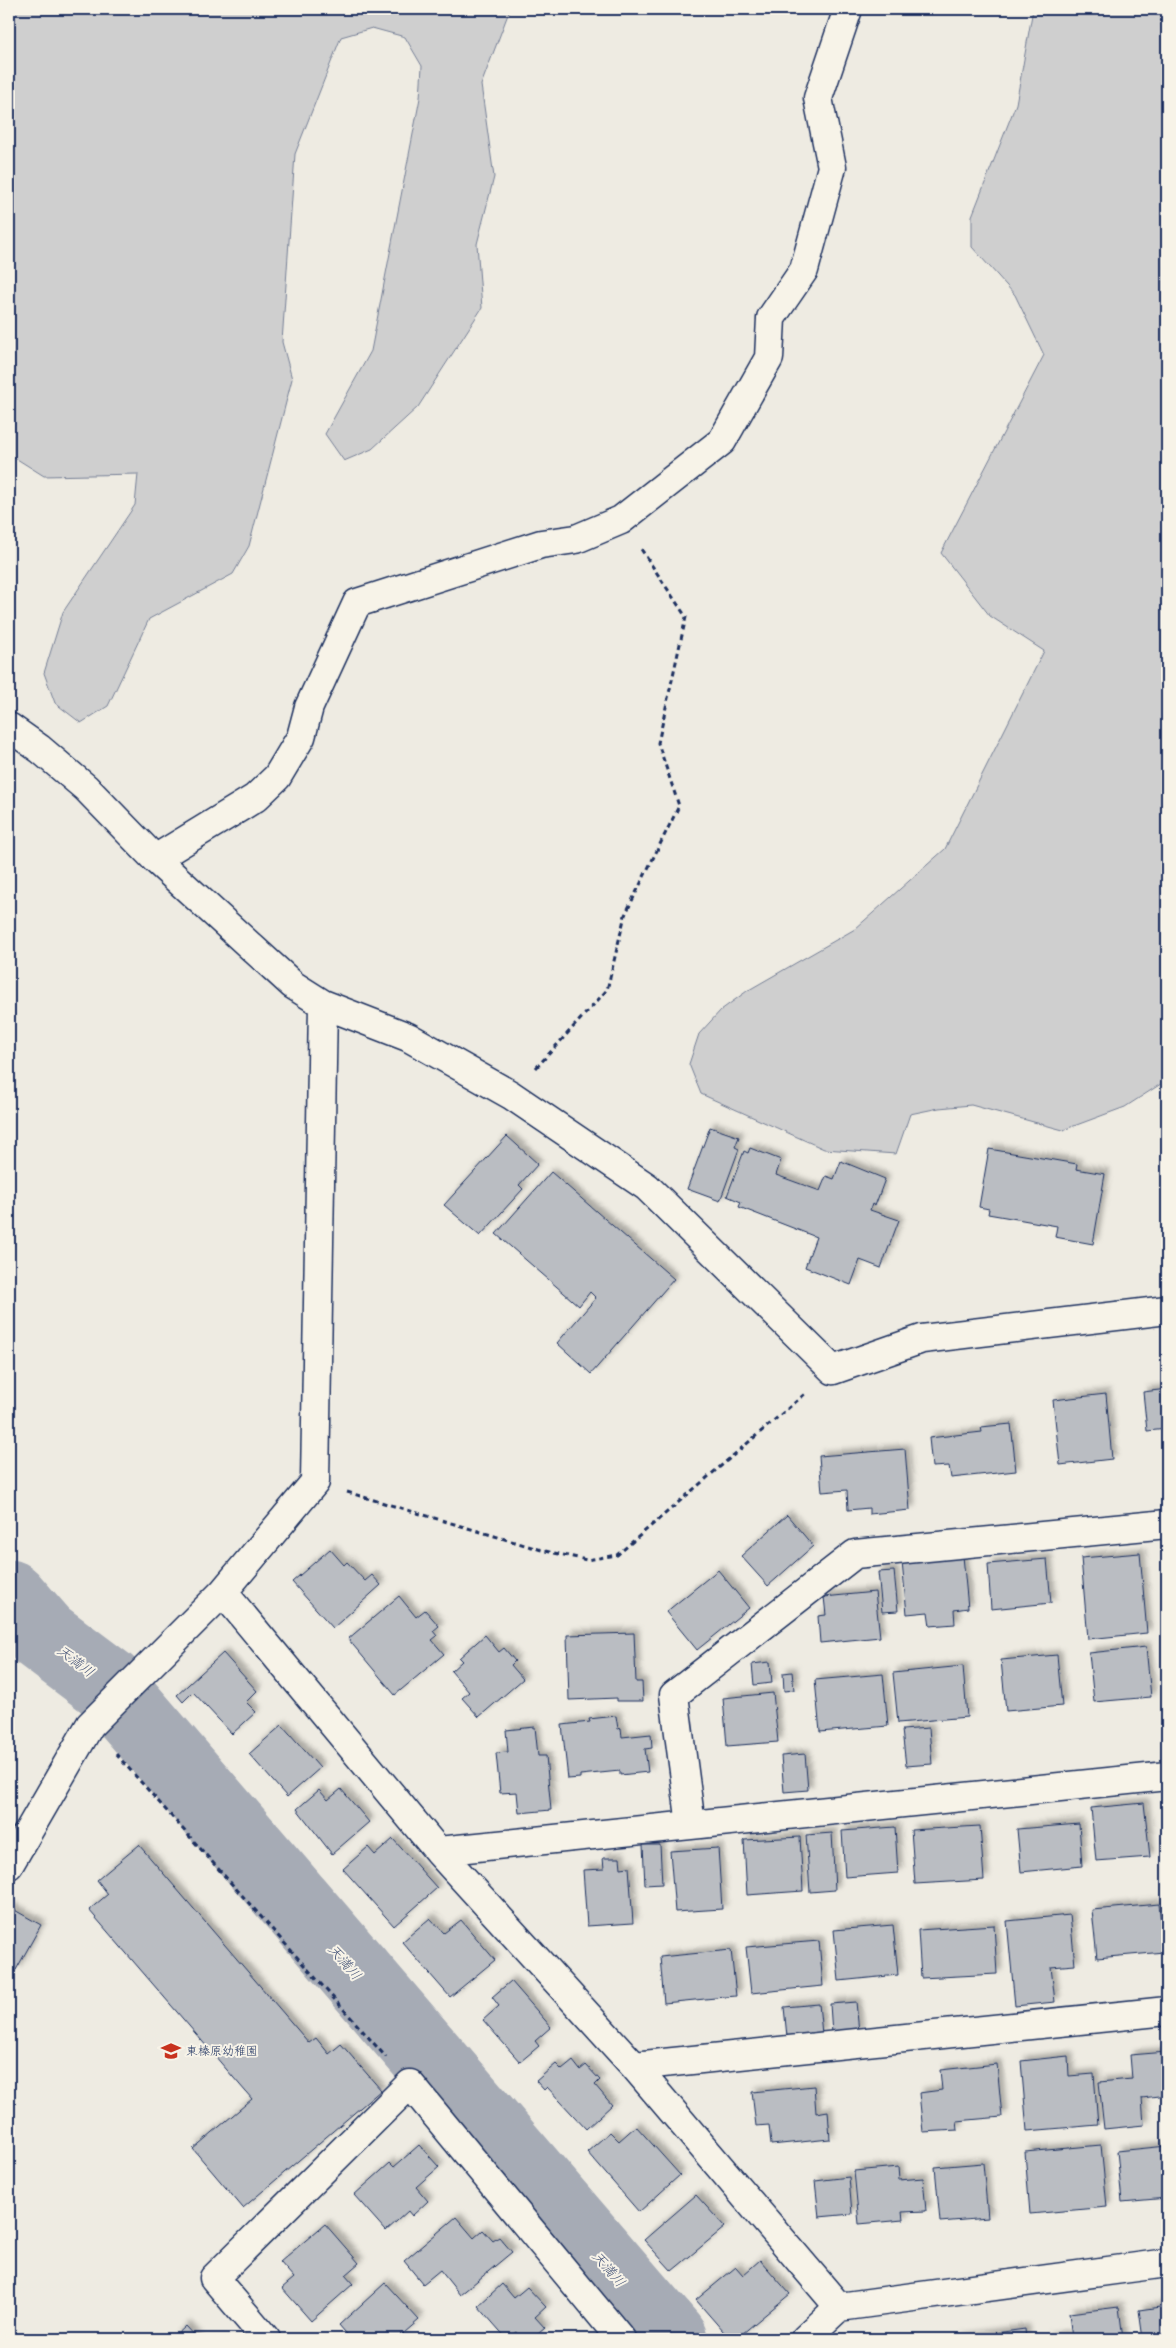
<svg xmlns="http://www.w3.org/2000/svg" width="1176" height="2348" viewBox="0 0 1176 2348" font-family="Delius,'Klee One',sans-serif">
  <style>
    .green { fill: #cfcfcf; stroke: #757f96 }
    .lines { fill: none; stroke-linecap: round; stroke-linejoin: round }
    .river { stroke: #a6abb5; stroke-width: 75 }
    .building { fill: #babdc2; stroke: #1b2f5e; filter: url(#shadow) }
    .minor-casing { stroke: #1b2f5e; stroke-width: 31 }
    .path { stroke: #1b2f5e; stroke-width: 3; stroke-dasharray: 5 4; stroke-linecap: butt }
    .minor { stroke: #f7f3e8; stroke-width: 28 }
    .labels { text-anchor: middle; stroke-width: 4; stroke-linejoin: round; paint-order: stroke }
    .poi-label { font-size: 12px; fill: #1b2f5e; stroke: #f7f3e8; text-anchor: start }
    .water-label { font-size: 14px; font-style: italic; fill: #455478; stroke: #f7f3e8 }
  </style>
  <defs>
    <filter id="shadow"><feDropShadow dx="4.5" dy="-4.5" stdDeviation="2.5" flood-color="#0004"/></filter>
  </defs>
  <rect width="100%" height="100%" fill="#eeebe2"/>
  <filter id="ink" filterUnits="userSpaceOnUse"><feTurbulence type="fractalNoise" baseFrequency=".02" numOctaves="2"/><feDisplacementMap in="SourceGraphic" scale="10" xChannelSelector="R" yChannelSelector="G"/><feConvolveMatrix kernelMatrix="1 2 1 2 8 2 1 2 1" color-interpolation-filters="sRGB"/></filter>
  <g filter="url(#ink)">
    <path class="green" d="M9 9H510L481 85 494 177 477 244 482 308 418 407 372 449 344 461 325 434 371 351 420 98 422 66 405 37 372 28 341 37 295 154 282 342 292 379 249 546 233 574 149 619 108 706 81 723 55 703 44 673 63 612 135 505 138 474 44 476 9 454Z
      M1033 9H1167V1080L1125 1107 1063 1130 971 1105 939 1108 910 1114 896 1154 824 1149 701 1094 689 1064 699 1034 721 1010 747 991 855 929 945 849 1044 651 990 616 941 553 1044 355 1015 295 972 247V216L1016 104Z"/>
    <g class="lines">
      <path class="river" d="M9 1597 43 1636 107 1684 670 2339"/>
    </g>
    <path class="building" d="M710 1127 739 1137 735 1147 739 1149 720 1201 687 1189Z
      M507 1136 538 1164 519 1185 523 1189 480 1236 444 1205Z
      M750 1148 781 1160 776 1175 820 1191 826 1176 834 1179 841 1161 885 1179 875 1206 872 1204 870 1210 899 1220 881 1268 860 1260 851 1285 805 1267 816 1237 739 1207 741 1202 727 1196 744 1151 748 1153Z
      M989 1149 1077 1164 1076 1169 1105 1174 1093 1244 1055 1237 1057 1226 988 1214 989 1209 979 1207Z
      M551 1172 674 1279 591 1374 557 1343 596 1298 590 1292 579 1306 496 1234Z
      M1167 1389V1429L1147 1431 1143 1392Z
      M1106 1394 1112 1459 1060 1465 1053 1400Z
      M1011 1424 1016 1471 951 1478 949 1466 932 1467 929 1438 982 1432 981 1427Z
      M905 1449 910 1510 869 1514V1508L848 1510 847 1490 822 1492 819 1456Z
      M787 1515 813 1546 768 1586 741 1556Z
      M330 1549 344 1565 347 1562 365 1581 372 1575 381 1585 333 1628 292 1582Z
      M1140 1553 1147 1633 1088 1639 1081 1558Z
      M963 1556 968 1608 954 1610 955 1624 930 1626 928 1612 907 1614 902 1562Z
      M1047 1559 1051 1603 991 1609 988 1564Z
      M718 1570 749 1608 697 1650 666 1612Z
      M894 1571 898 1611 882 1612 878 1572Z
      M875 1592 880 1637 820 1643 818 1616 826 1615 824 1597Z
      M399 1596 416 1617 425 1610 439 1626 433 1631 437 1636 432 1640 444 1654 395 1695 348 1639Z
      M1163 1597H1167V1632H1166Z
      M634 1633 636 1682H642L643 1701H617V1698L569 1700 567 1635Z
      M485 1635 499 1652 504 1648 515 1661 511 1665 523 1679 479 1717 462 1698 469 1692 451 1671 462 1661 459 1658Z
      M1146 1647 1151 1697 1094 1702 1089 1653Z
      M223 1653 257 1691 246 1702 256 1712 232 1734 193 1692 183 1702 177 1695Z
      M1057 1655 1062 1706 1006 1711 1001 1660Z
      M770 1662 772 1683 754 1685 752 1664Z
      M963 1666 967 1717 898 1723 893 1673Z
      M792 1672 794 1690 784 1691 783 1673Z
      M883 1674 888 1726 820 1732 815 1680Z
      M773 1693 778 1742 727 1746 723 1698Z
      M616 1716 618 1729 621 1728 622 1737 651 1734 652 1748 645 1749 648 1772 620 1775V1771L580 1775V1778L568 1779 562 1725 590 1722 589 1719Z
      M282 1725 320 1768 287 1797 249 1754Z
      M535 1727 538 1756H546L551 1810 519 1813 517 1792 500 1793 496 1753 508 1752 506 1730Z
      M929 1728 932 1764 906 1766 902 1730Z
      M805 1754 808 1790 784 1792 781 1756Z
      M341 1789 369 1822 332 1854 297 1809 319 1790 328 1800Z
      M1144 1803 1150 1857 1096 1861 1091 1808Z
      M1079 1824 1082 1866 1021 1872 1017 1829Z
      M980 1826 984 1880 915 1884 911 1830Z
      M895 1827 898 1873 845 1877 842 1831Z
      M832 1833 835 1890 810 1892 806 1835Z
      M800 1837 803 1891 747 1895 744 1840Z
      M393 1839 437 1888 394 1926 343 1869 368 1847 375 1855Z
      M139 1845 309 2043 316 2038 329 2054 341 2044 381 2090 243 2208 193 2149 252 2099 89 1910 108 1894 97 1880Z
      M643 1845H660L662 1884 645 1885Z
      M718 1848 722 1909 675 1912 670 1851Z
      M603 1858H620L621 1868 629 1867 633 1923 587 1926 583 1870 604 1869Z
      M1159 1904 1164 1952 1097 1958 1092 1910Z
      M11 1908 41 1925 16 1970 9 1966V1912Z
      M1070 1915 1075 1965 1051 1967 1055 2002 1015 2006 1007 1921Z
      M430 1918 444 1933 461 1920 495 1960 450 1997 402 1942Z
      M893 1925 898 1975 839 1981 834 1930Z
      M994 1925 997 1974 921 1978 918 1930Z
      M819 1941 823 1986 751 1993 746 1947Z
      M731 1950 736 1996 664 2003 660 1957Z
      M511 1981 551 2027 535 2041 539 2046 520 2062 483 2020 499 2006 492 1997Z
      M856 2002 859 2032 832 2034 830 2004Z
      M819 2004 822 2034 787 2037 784 2007Z
      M1167 2052V2095L1142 2098 1144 2125 1104 2129 1099 2082 1132 2079 1130 2055Z
      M1068 2056 1069 2076 1094 2074 1098 2125 1027 2131 1021 2061Z
      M573 2061 580 2070 586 2065 600 2080 595 2085 612 2105 586 2129 547 2087 544 2090 536 2081 556 2064 562 2070Z
      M997 2064 1002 2117 957 2121 958 2130 923 2132 919 2093 942 2090 940 2070Z
      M814 2086 816 2113 828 2111 830 2139 771 2145 769 2125 756 2126 752 2092Z
      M636 2126 680 2175 639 2212 587 2152 610 2132 619 2141Z
      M419 2145 439 2167 416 2187 428 2201 412 2216 408 2211 386 2231 354 2195 390 2163 394 2167Z
      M1101 2145 1107 2207 1030 2214 1025 2152Z
      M1167 2146V2198L1122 2202 1117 2151Z
      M983 2163 988 2218 940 2222 935 2167Z
      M898 2167 899 2180 923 2178 926 2211 902 2212 903 2220 859 2224 854 2171Z
      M849 2177 852 2214 819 2217 815 2181Z
      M696 2195 725 2227 672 2271 644 2240Z
      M456 2217 474 2238 483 2230 493 2241 499 2237 512 2252 460 2295 440 2270 423 2284 404 2261Z
      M325 2224 359 2263 345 2275 353 2284 311 2321 282 2288 294 2278 280 2262Z
      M760 2260 790 2294 736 2339H730L696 2300 736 2267 743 2275Z
      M385 2283 419 2320 397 2339H373L368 2334 362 2339H351L339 2325Z
      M502 2284 514 2298 527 2287 546 2307 535 2317 545 2328 532 2339H524L517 2332 507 2339 478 2306Z
      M1167 2306V2339H1143L1139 2310Z
      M1119 2307 1123 2339H1072L1069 2313Z
      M186 2326 198 2339H172Z
      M1025 2329 1026 2339H959V2338Z
      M1066 2335 1067 2339H1046V2337Z"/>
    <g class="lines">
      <defs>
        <path id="minor" d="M9 727 40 749 86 788 155 859 293 985 323 1004 408 1037 511 1095 647 1187 833 1370 922 1339 1167 1310
          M155 859 255 798 277 777 301 737 309 707 357 603 541 544 576 539 621 520 722 441 769 358 771 318 804 270 832 167 818 98 848 9
          M223 1592 438 1851 634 2066 839 2307
          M691 1825 674 1695 855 1554 1167 1524
          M438 1851 1167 1776
          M9 1865 90 1725 223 1592 315 1482 323 1004
          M634 2066 1167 2011
          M266 2339 214 2278 410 2084 621 2339
          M805 2339 839 2307 1167 2263"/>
      </defs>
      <use href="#minor" class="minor-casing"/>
      <path class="path" d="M536 1068 607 990 625 915 679 806 658 743 686 617 641 549
        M347 1492 545 1551 587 1560 617 1555 806 1393
        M116 1754 386 2057"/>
      <use href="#minor" class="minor"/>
    </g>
  </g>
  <defs>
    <symbol id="school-bare" viewBox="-9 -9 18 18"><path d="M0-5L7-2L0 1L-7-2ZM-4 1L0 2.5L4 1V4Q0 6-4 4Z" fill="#c8321e" stroke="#f7f3e8" stroke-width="2.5" paint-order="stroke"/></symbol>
  </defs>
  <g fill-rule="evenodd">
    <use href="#school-bare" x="157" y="2037" width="28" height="28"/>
  </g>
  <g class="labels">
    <g class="poi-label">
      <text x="186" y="2055">東榛原幼稚園</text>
    </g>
    <g class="water-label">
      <text transform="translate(76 1661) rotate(37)" y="5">天満川</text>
      <text transform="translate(345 1962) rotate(49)" y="5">天満川</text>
      <text transform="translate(609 2269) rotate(49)" y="5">天満川</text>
    </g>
  </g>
  <rect width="1176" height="2348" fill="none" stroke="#f7f3e8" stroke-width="30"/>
  <rect x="15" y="15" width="1146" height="2318" fill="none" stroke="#1b2f5e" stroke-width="2" filter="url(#ink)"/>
</svg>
